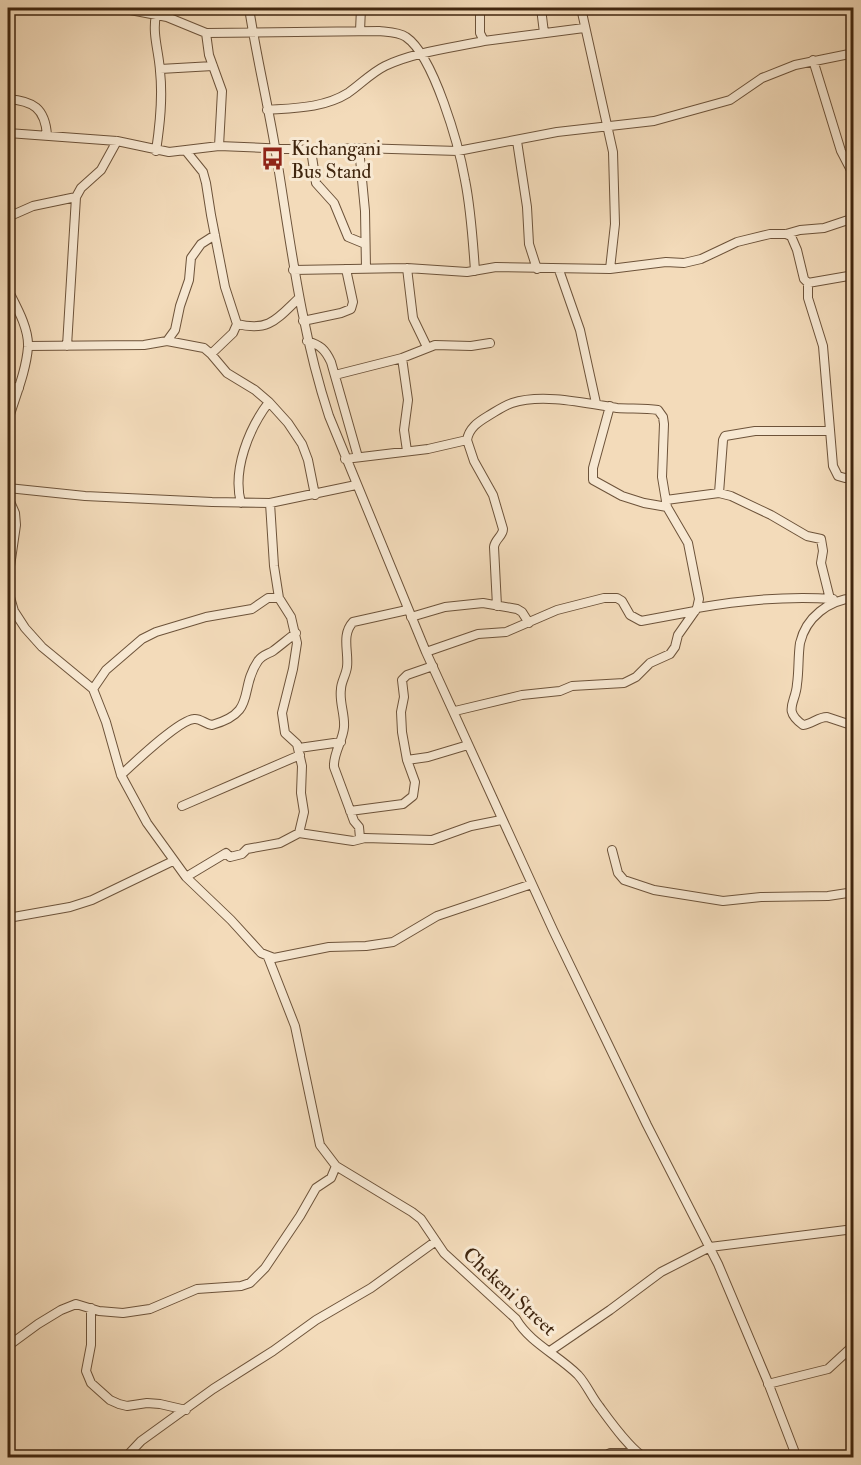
<svg xmlns="http://www.w3.org/2000/svg" width="861" height="1465" viewBox="0 0 861 1465" font-family="'IM FELL Double Pica',serif">
  <style>
    .lines { fill: none; stroke-linecap: round; stroke-linejoin: round }
    .street-casing { stroke: #6d533a; stroke-width: 10 }
    .street { stroke: #f7e8d2; stroke-width: 8 }
    .labels { text-anchor: middle; stroke-width: 6; stroke-linejoin: round; paint-order: stroke }
    .poi-label { font-size: 20px; fill: #40260f; stroke: #f7e8d2; text-anchor: start }
    .street-label { font-size: 20px; fill: #40260f; stroke: #f7e8d2 }
  </style>
  <rect width="100%" height="100%" fill="#f3dbba"/>
  <filter id="stains"><feTurbulence type="fractalNoise" baseFrequency=".00333" numOctaves="4"/><feColorMatrix values="0 0 0 0 .2 0 0 0 0 .09 0 0 0 0 .02 0 0 0 .5 -.17"/></filter>
  <radialGradient id="worn" r=".72"><stop offset=".6" stop-color="#630" stop-opacity="0"/><stop offset="1" stop-color="#630" stop-opacity=".3"/></radialGradient>
  <g class="lines">
    <defs>
      <path id="street" d="M120 8 167 17 206 33 379 31C388 32 399 32 406 37 434 56 459 146 465 180 471 210 473 241 475 271
        M249 8C256 54 267 100 275 147 290 238 300 328 329 416L426 652 553 930 647 1125 718 1264 767 1380 797 1458
        M480 8V33L484 41 584 28
        M541 8 544 33
        M581 8 613 152 615 224 610 269
        M156 15C152 34 159 52 160 71 163 98 160 124 156 151
        M360 31 361 8
        M206 33 209 55 222 91 219 146
        M813 60 841 151 854 176
        M160 69 213 66
        M8 99C33 101 45 108 47 135
        M267 110C295 108 324 108 348 93 361 84 371 73 385 66 415 52 451 48 484 41
        M8 133 117 141 169 152 219 146 311 150 359 148 458 151 557 132 654 121 730 100 762 78 795 65 854 53
        M517 141 527 207 529 244 537 269
        M359 148 365 211 366 268
        M311 150 316 183 334 203 348 237 365 244
        M186 151 203 172 206 183 211 215 225 287 237 324 233 333 211 354
        M8 217 33 206 76 197
        M786 234 791 236 797 250 804 279 808 283 854 275
        M407 268 413 318 427 347
        M293 270 407 268 467 272 496 267 610 269 666 262 684 263 701 259 737 242 770 234H786L800 230 824 228 854 218
        M559 270 580 330 596 403
        M808 283V298L823 346 833 466 838 476 845 478 854 477
        M8 290C16 306 29 328 28 347 26 372 15 397 8 421
        M303 321 341 313 351 309 353 302 346 269
        M237 324C269 332 277 319 299 298
        M167 341 204 348 211 354 227 373 255 390 269 402 288 423 302 444 308 460 315 495
        M307 341C320 345 325 349 331 362L358 457
        M28 346 144 345 167 341 175 330 180 306 189 280 191 258 201 244 215 235
        M67 346 76 197 81 188 101 170 117 141
        M402 358 408 400 404 430 407 451
        M335 375 402 358 435 345 471 346 490 343
        M8 386 19 388
        M345 459 428 449 467 440
        M8 488 85 496 212 502 270 503
        M719 493 723 440 725 436 755 431H829
        M8 497 15 513 16 525 8 580 10 597 14 611 25 628 42 647 93 689 106 722 121 775 147 823 186 877 231 920 261 953 274 958 329 947 366 946 393 942 437 916 532 884
        M666 500 719 493 731 496 771 515 807 536 821 539 823 551 821 563 830 599
        M241 503C232 470 249 428 269 402
        M279 598 274 566 270 503 356 485
        M854 598C829 600 806 617 800 643 798 656 799 671 797 684 796 703 782 710 803 725 812 724 818 717 827 717L854 726
        M497 606 494 547C495 539 503 536 503 529L493 495 474 461 467 440C469 428 478 422 488 416 495 412 503 406 512 403 542 393 585 403 617 408 630 409 644 408 658 410L663 417 664 424 662 477 667 507
        M697 608C742 600 788 596 833 599
        M411 617 445 607 483 603 517 609 522 612 529 623
        M426 652 478 634 506 632 557 610 604 598H617L622 601 630 615 641 621 695 611
        M93 689 106 670 142 639 156 632 206 617 252 609 268 598H279L291 617 297 643 293 669 282 713 285 733 297 744 302 766 301 793 304 812 299 833
        M455 711 522 695 560 691 572 686 624 683 636 677 650 663 670 654 675 647 678 635 697 608 699 599 688 543 667 507 644 503 622 496 593 480V468L610 406
        M299 748 341 742
        M407 760 428 757 468 745
        M121 775C134 763 179 720 194 719 200 718 205 724 212 725 258 712 238 690 258 661 262 655 268 654 273 651 281 645 288 639 296 633
        M182 806 300 755
        M350 811 403 804 413 796 415 782 407 760 402 732 401 712 404 697 402 680 407 675 433 666
        M360 838 359 827 354 821 334 767C333 753 343 741 344 727 345 714 339 702 341 689 341 682 346 675 347 667 349 652 341 635 353 622L407 610
        M612 850 618 873 624 880 654 890 723 901 761 897 828 896 854 892
        M186 877 226 853 230 857 242 854 247 849 280 843 299 833 353 841 365 838 432 840 471 826 501 820
        M8 918 70 907 92 900 173 861
        M268 957 295 1026 320 1145 336 1166 412 1212 421 1219 444 1253 516 1319C530 1343 558 1355 578 1375 587 1385 591 1396 599 1406 610 1421 631 1451 646 1458
        M91 1308V1345L86 1371 91 1383 110 1400 119 1404 127 1406 147 1403 160 1404 186 1410
        M8 1346 38 1324 61 1310 76 1304 99 1311 123 1313 150 1309 197 1289 241 1286 250 1283 265 1268 300 1216 316 1188 331 1178 336 1166
        M550 1351 610 1310 661 1272 710 1247 854 1229
        M768 1384 828 1369 854 1345
        M125 1458 141 1441 213 1389 273 1351 316 1320 371 1288 436 1241
        M601 1458 610 1453H635"/>
    </defs>
    <use href="#street" class="street-casing"/>
    <use href="#street" class="street"/>
  </g>
  <defs>
    <symbol id="bus-bare" viewBox="-9 -9 18 18"><path d="M-5-6H5V4H4V6H2V4H-2V6H-4V4H-5ZM-3.5-4V0h7V-4ZM-3.5 1.2v1.5H-2V1.2ZM2 1.2v1.5H3.5V1.2Z" fill="#8f2418" stroke="#f7e8d2" stroke-width="2.5" paint-order="stroke"/></symbol>
  </defs>
  <g fill-rule="evenodd">
    <use href="#bus-bare" x="256" y="142" width="33" height="33"/>
  </g>
  <g class="labels">
    <g class="poi-label">
      <text x="291" y="155">Kichangani<tspan x="291" dy="23">Bus Stand</tspan></text>
    </g>
    <g class="street-label">
      <text transform="translate(510 1291) rotate(43)" y="7">Chekeni Street</text>
    </g>
  </g>
  <rect width="861" height="1465" fill="none" stroke="#f3dbba" stroke-width="30"/>
  <rect x="9" y="9" width="843" height="1447" fill="none" stroke="#40260f" stroke-width="3"/>
  <rect x="15" y="15" width="831" height="1435" fill="none" stroke="#40260f" stroke-width="1.5"/>
  <rect width="100%" height="100%" filter="url(#stains)"/>
  <rect width="100%" height="100%" fill="url(#worn)"/>
</svg>
